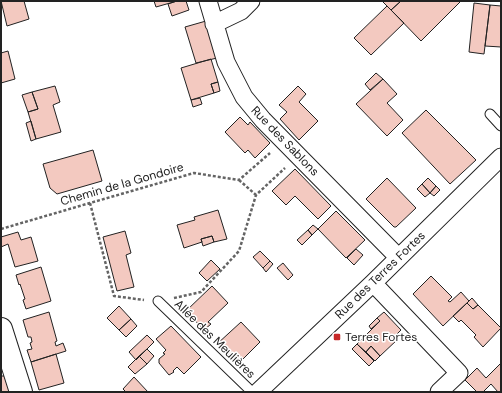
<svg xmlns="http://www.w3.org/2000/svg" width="502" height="393" viewBox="0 0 502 393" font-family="'DM Sans',sans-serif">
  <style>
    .building { fill: #f3c9c0; stroke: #222 }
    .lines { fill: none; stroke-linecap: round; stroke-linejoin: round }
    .service-casing { stroke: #222; stroke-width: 11 }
    .minor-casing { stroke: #222; stroke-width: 19 }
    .secondary-casing { stroke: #222; stroke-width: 24 }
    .path { stroke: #646464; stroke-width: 2.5; stroke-dasharray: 3 2; stroke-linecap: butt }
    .service { stroke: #fff; stroke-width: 9 }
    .minor { stroke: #fff; stroke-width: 17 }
    .secondary { stroke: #fff; stroke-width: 22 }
    .poi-dot { fill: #c62828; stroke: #fff; stroke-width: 1.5 }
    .labels { text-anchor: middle; stroke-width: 3; stroke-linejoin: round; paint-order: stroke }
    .street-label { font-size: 12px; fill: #222; stroke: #fff }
    .poi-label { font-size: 12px; fill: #222; stroke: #fff; text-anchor: start }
  </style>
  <rect width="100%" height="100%" fill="#fff"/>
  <path class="building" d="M1 1H24L29 19 7 26Z
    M154 1H177L156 7Z
    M177 1H186L189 10 172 16 168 4Z
    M382 1H401L391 10Z
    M401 1H461L421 41 391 10Z
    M474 3 490 5 484 54 469 52Z
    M490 5 501 6V47L485 46Z
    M387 6 404 23 371 55 354 38Z
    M206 21 217 58 196 63 185 27Z
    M8 51 15 79 1 83V53Z
    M211 59 218 82 211 84 214 93 191 100 181 68Z
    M376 73 383 79 370 90 365 84Z
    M383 79 397 94 387 103 403 120 387 136 356 104Z
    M218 82 220 91 214 93 211 84Z
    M55 86 60 102 53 105 61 132 36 139 28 112 38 109 32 92Z
    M298 86 306 94 299 102 318 121 299 140 280 119 287 112 279 105Z
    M32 92 38 109 28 112 22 95Z
    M200 98 202 104 193 107 191 100Z
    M426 110 476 160 450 184 402 133Z
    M240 117 248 125 250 122 270 143 255 158 248 150 245 153 225 132Z
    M31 121 36 139 31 141 26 123Z
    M93 150 102 181 57 194 50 188 43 164Z
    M295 169 331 206 318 219 295 196 286 205 272 191Z
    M387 178 416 208 396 227H394L366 199Z
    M428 178 436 186 430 193 422 184Z
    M422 184 430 193 425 197 417 189Z
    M436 186 440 190 434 196 430 193Z
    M218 210 227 239 214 242 212 236 201 239 202 242 184 248 177 225 195 220 194 217Z
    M336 211 365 240 346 258 318 229Z
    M313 225 318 229 312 235 308 230Z
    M308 230 312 235 302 245 297 240Z
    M125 231 131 253 126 255 134 287 117 291 103 237Z
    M18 232 21 240 31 237 38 261 15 267 8 244 1 247V237Z
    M212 236 214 242 203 246 201 239Z
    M356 249 363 255 354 265 347 258Z
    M260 251 270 261 263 268 253 257Z
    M211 260 220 269 207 281 199 273Z
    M270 261 273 264 266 272 263 268Z
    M283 263 293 275 288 280 277 268Z
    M41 267 51 301 26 309 23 300 25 299 20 284 19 285 16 275Z
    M431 276 452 297 448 301 450 302 461 292 469 301 443 326 413 294Z
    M212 286 228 303 208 322 211 324 204 330 186 311Z
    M472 298 478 305 473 309 467 303Z
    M467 303 473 309 478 305 501 328 483 347 474 337 476 335 461 320 459 322 453 316Z
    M119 306 131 319 119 330 107 318Z
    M49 312 57 341 55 342 56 346 63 343 66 351 31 362 27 350 32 349 30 343 32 342 31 337H28L23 320Z
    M384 312 401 330 395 336 398 339 380 356 371 346 366 352 357 344 380 321 377 318Z
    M377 318 380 321 371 329 369 326Z
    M131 319 137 326 126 337 119 330Z
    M241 322 260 342 238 364 217 344Z
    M171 326 201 357 184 374 177 367 173 371 174 372 169 375 159 363V359L165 354 163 353 166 350 156 339Z
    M147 335 154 342 136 360 129 352Z
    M357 344 374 361 369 366 352 349Z
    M371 346 380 356 375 361 366 352Z
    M147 349 154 356 147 364 139 356Z
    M56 354 64 383 39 390 31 362Z
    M139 356 147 364 135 374 128 367Z
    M501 363V392H498L491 384 483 392H477L465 380 477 368 486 378Z
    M1 376H6L10 392H1Z
    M134 377 148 392H126L123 389Z"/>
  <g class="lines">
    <defs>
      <path id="service" d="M490 114 501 126
        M158 301 252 392"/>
      <path id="minor" d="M208 1 226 62 244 97 263 120 398 257
        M214 24 241 11 251 1
        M373 283 459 373 439 392
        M258 392 373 283 501 157"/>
      <path id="secondary" d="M1 329 21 392"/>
    </defs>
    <use href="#service" class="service-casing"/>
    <use href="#minor" class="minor-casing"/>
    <use href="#secondary" class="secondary-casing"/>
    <path class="path" d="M239 180 256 195
      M90 203 114 296 144 300
      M1 229 90 203 194 173 239 180 270 153
      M174 298 201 292 239 251 256 195 285 168"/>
    <use href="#service" class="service"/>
    <use href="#minor" class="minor"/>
    <use href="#secondary" class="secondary"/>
  </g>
  <rect class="poi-dot" x="333" y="333" width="8" height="8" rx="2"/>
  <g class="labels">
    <g class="street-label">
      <text transform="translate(285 141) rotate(46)" y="4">Rue des Sablons</text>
      <text transform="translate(122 184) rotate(-16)" y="4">Chemin de la Gondoire</text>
      <text transform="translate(380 275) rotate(-44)" y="4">Rue des Terres Fortes</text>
      <text transform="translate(215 339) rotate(44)" y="4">Allée des Meulières</text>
    </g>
    <g class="poi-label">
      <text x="345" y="341">Terres Fortes</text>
    </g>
  </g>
  <rect width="502" height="393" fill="none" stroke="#222222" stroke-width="4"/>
</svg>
